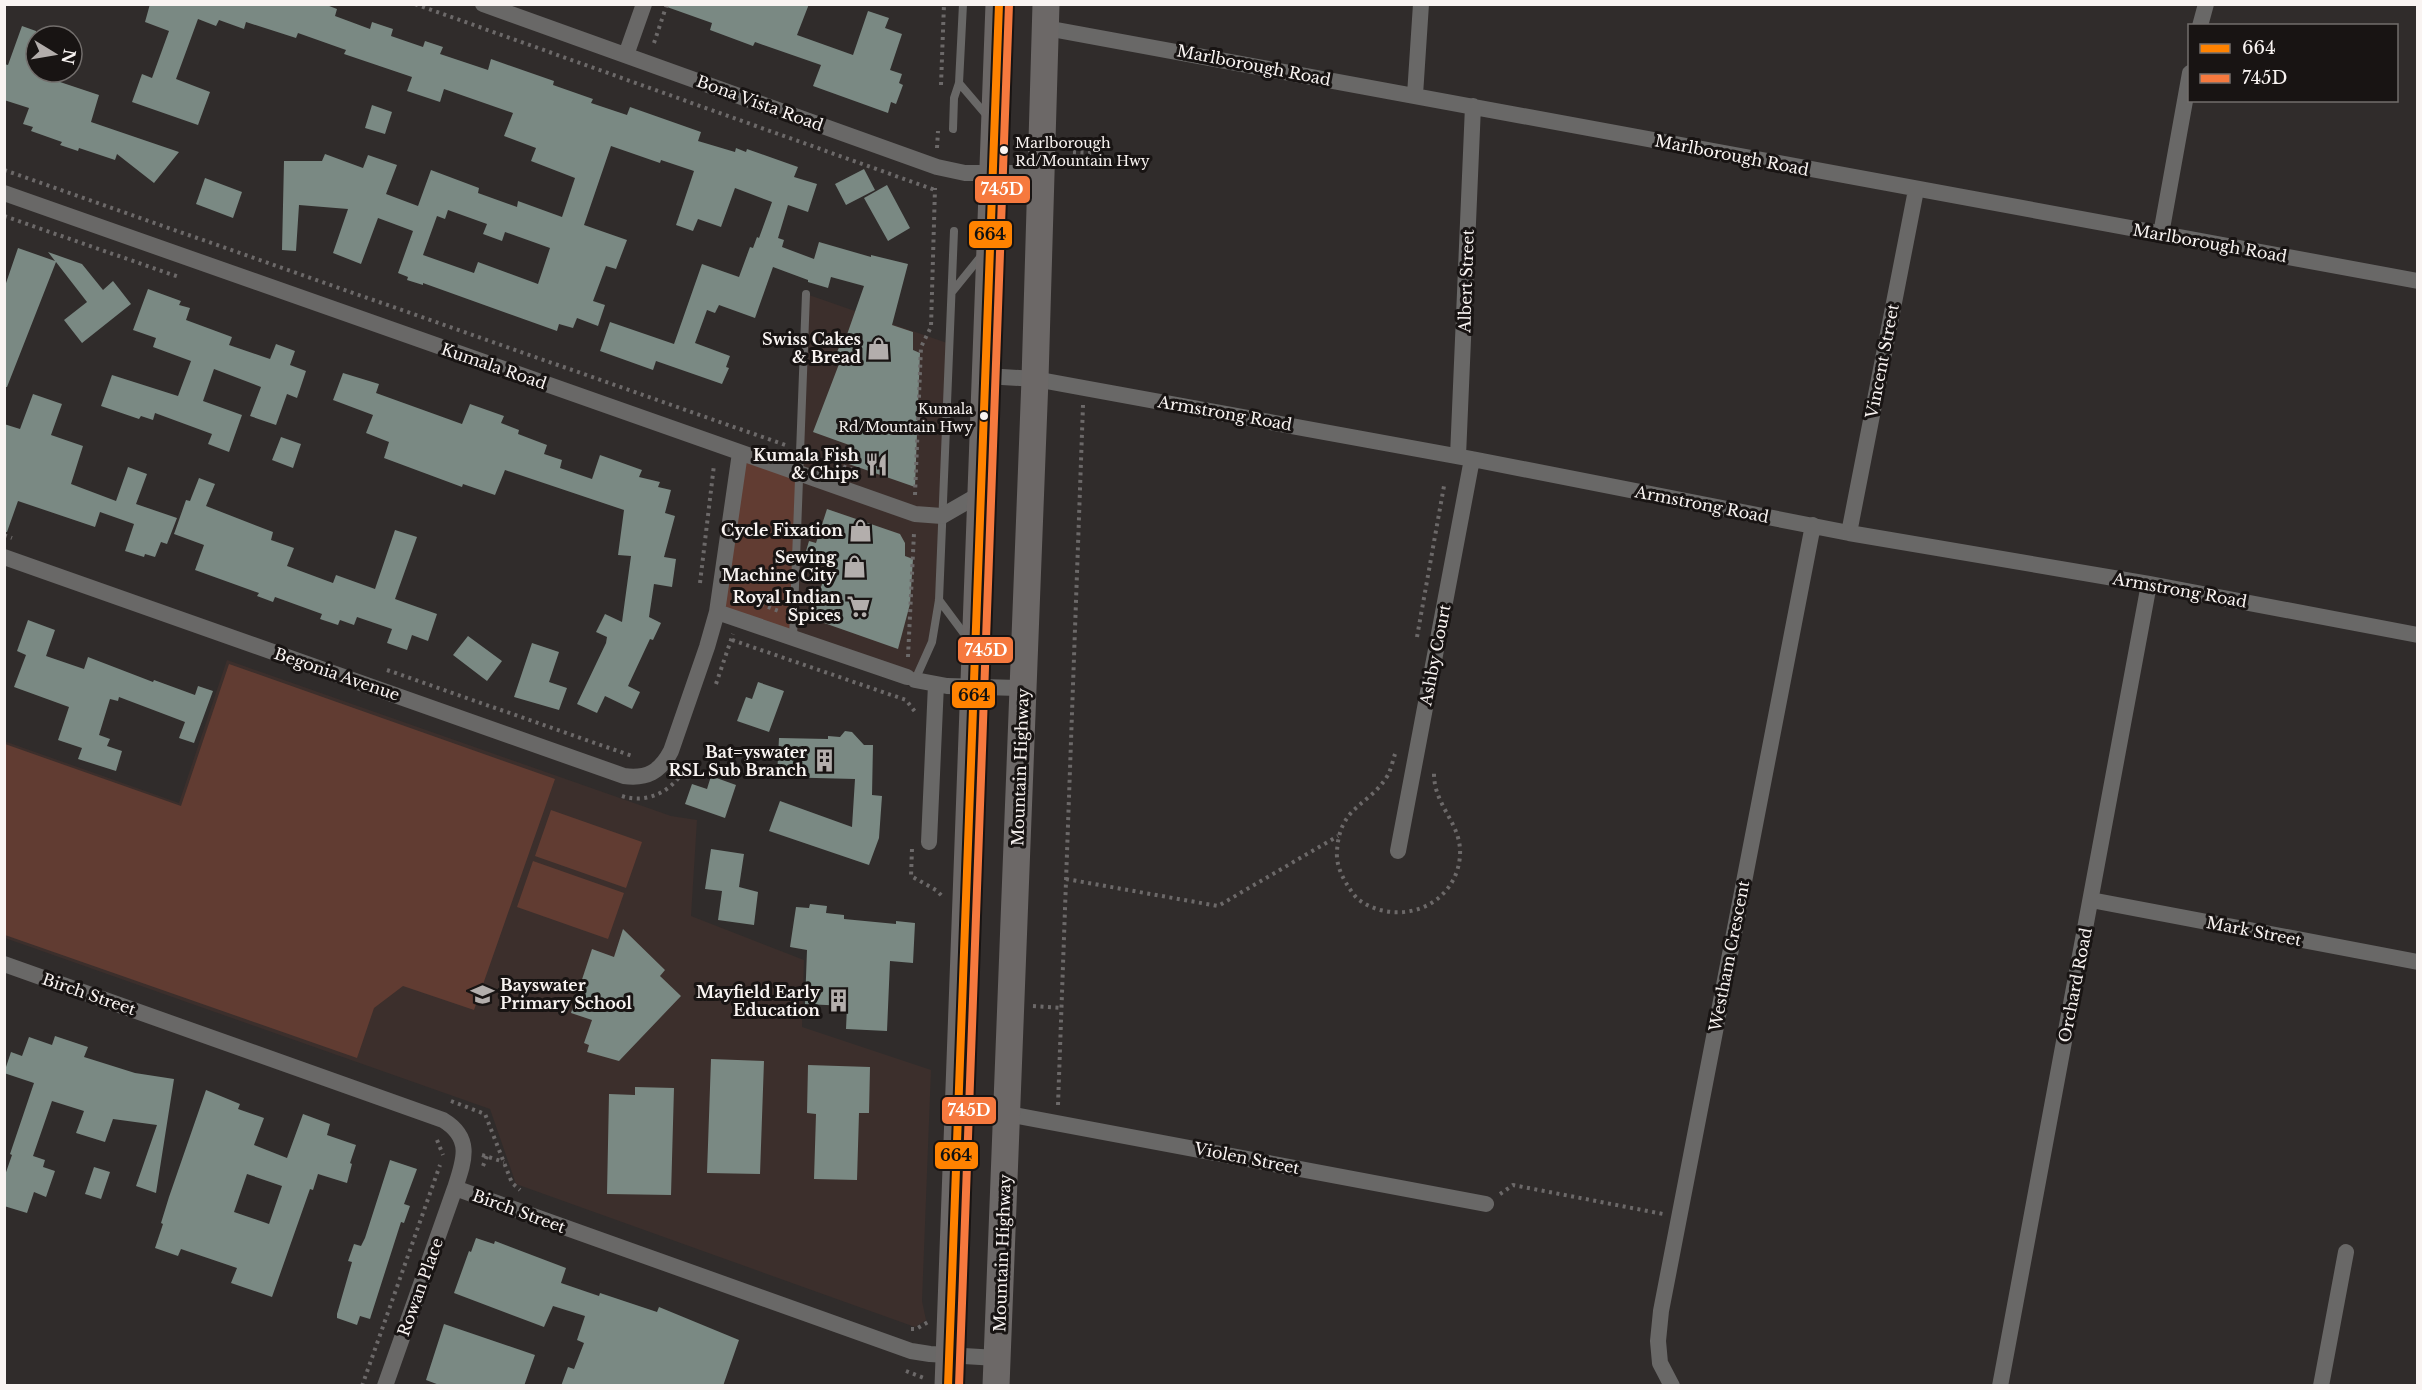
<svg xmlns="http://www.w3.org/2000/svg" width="2422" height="1390" viewBox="0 0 2422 1390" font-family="'Libre Baskerville',serif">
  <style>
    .built { fill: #3c2f2c }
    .green { fill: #613c32 }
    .building { fill: #7a8983; fill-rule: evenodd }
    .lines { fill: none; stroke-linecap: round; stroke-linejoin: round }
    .path { stroke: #6c6969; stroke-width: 4; stroke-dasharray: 3 4.5; stroke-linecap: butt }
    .service { stroke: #696867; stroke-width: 8 }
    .minor { stroke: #696867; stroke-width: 16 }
    .primary { stroke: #6c6867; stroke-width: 27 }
    .bus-1-casing { stroke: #181413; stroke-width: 12 }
    .bus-2-casing { stroke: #181413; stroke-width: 12 }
    .bus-1 { stroke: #ff8200; stroke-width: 8 }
    .bus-2 { stroke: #f6793e; stroke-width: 8 }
    .bus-dot { fill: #f9f4f2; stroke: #181413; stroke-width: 2 }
    .labels { text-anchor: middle; stroke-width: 6; stroke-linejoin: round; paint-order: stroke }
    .bus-label { font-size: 14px; fill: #f9f4f2; stroke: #181413; text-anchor: start }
    .street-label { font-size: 16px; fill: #f9f4f2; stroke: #181413 }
    .poi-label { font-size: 16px; font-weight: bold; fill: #f9f4f2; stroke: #181413; text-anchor: end }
    .line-badge { stroke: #181413; stroke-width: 2 }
    .badge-label { font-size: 16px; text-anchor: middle; font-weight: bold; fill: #fff }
    .pale-badge-label { font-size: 16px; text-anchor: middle; font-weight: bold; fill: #111 }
  </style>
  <rect width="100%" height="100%" fill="#302c2b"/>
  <path class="built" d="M806 294 950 344 935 629 915 680 793 639Z
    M227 660 671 816 697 820 691 916 804 960 802 1027 931 1070 922 1301 926 1320 915 1327 516 1184 490 1109 5 938 4 741 179 803Z"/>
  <path class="green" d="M740 453 799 473 793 639 717 612Z
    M229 664 555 779 474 1010 403 986 374 1008 357 1058 5 935V744L181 806Z
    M551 810 642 842 626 888 535 856Z
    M533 861 624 893 608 939 517 907Z"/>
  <path class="building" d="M150 4H324L337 9 335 16 370 29 372 22 393 29 391 36 423 47 425 41 443 47 440 54 488 70 491 59 554 81 553 85 593 99 591 103 627 115 630 107 701 132 698 141 735 152 736 148 746 152 747 149 798 167 794 177 817 184 808 212 788 205 778 238 784 240 782 247 814 259 819 242 871 257V255L908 264 892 325 913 332V350L920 353 915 487 846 463 852 446 813 432 839 364 833 362 840 345 843 346 864 286 831 277 828 288 808 282V280L773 267 755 318 719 305 715 313 707 310 695 343 730 356 726 367 729 368 722 384 656 361 653 370 600 351 610 322 674 344 702 264 739 277 750 247 753 248 757 237 759 238 772 202 735 188 721 227 698 219 693 231 676 225 694 171 661 160 660 163 611 146 584 225 627 240 616 269 606 266 593 301 605 305 598 326 577 318 573 328 559 324 557 331 423 283V285L407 280 408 277 398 273 413 231 378 218 361 264 333 253 348 209 299 205 296 251 282 250 284 161H322L325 154 363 168 368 155 397 165 386 194 418 206 431 170 479 188 478 193 517 207 518 201 562 217 575 178 531 161 536 148 504 136 513 113 444 89 440 102 407 91 412 77 344 54 346 50 298 33 296 38 246 22 244 29 219 20 216 26 198 19 176 79 210 92 198 125 132 102 142 74 152 78 169 31 145 22ZM448 210 487 224 483 234 502 241 505 232 550 248 538 284 478 262 474 273 423 255 437 216 445 219Z
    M667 4H809L797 35 853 55 868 11 889 18 885 28 902 34 890 70 902 74 899 83 903 85 896 104 891 102 888 113 813 86 821 65 755 42 753 46 710 30 712 23 667 7Z
    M22 26 36 31V72H57L54 80 99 95 91 122 179 152 154 183 117 154 115 160 79 148 78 151 60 145 62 142 31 131 33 127 23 124 29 108 4 100V64L8 65Z
    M372 105 392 112 385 134 365 128Z
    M864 169 875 190 846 205 835 184Z
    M205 178 242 192 233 218 196 204Z
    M887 185 910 228 888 241 864 198Z
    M18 248 55 261 48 252 82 264 103 290 113 281 131 304 82 343 64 320 87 302 56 262 7 387H4V289Z
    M148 289 181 301 179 305 190 308 186 320 232 337 229 345 270 359 276 344 295 351 290 365 306 371 297 398 287 394 276 425 250 416 261 387 214 369 203 401 242 415 229 452 208 444 212 434 155 413 153 420 141 416 139 419 101 406 112 375 178 396 191 361 153 347 156 338 133 330Z
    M343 373 379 384 376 393 462 424 470 404 504 416 501 423 519 430 518 434 547 445 544 454 562 460 560 468 592 479 600 455 642 470 639 477 660 482 658 487 671 490 665 513 675 516 664 557 676 559 672 587 654 584 649 617 661 623 653 640 650 639 628 686 640 692 632 709 605 696 597 713 577 704 606 643 607 637 596 632 605 614 622 622 631 556 618 555 624 510 505 470 495 495 463 484 462 487 384 458 389 442 366 433 373 415 333 400Z
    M33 394 62 404 51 435 83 446 71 484 116 501 128 467 147 474 136 504 177 518 167 544 161 542 155 557 145 554 144 557 125 551 134 524 100 512 95 527 18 501 7 532H4V424L20 429Z
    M281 437 301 444 293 468 272 460Z
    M199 478 215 484 206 506 273 532 271 540 294 548 287 566 333 583 336 575 375 589 395 530 417 537 395 599 437 614 428 641 412 635 407 650 387 643 392 629 357 617 354 625 340 620 338 625 320 619 322 614 275 597 273 602 257 596 259 593 195 570 204 545 174 534 186 500 190 501Z
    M827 509 900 534 905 543V556L913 559 910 604 898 649 810 618 828 567 804 558 809 541 816 543Z
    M28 620 55 630 46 656 84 669 88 657 153 682 154 680 195 695 198 686 213 691 194 743 179 738 185 722 119 697 118 701 110 699 99 735 110 739 107 746 122 751 116 771 78 759 82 748 58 740 69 707 14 687 26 655 17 651Z
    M468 636 502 661 487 681 453 655Z
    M532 643 559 652 549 682 567 688 559 710 514 697Z
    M758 682 784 691 769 732 737 721 746 697 752 699Z
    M845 731 852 732 864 745H873L872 795 882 796 879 838 869 865 769 831 780 801 852 827 855 779 777 777 779 738 828 739V736L840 737Z
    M711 776 736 785 725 818 685 804 692 784 707 789Z
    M711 849 744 854 739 887 758 892 754 925 718 920 722 891 705 889Z
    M810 904 827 906 826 913 844 915V919L896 924V921L915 923 913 963 890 961 887 1031 846 1029 847 1006 805 1004 807 950 790 947 796 907 809 908Z
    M623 929 665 970 660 976 681 996 619 1061 587 1052 589 1045 584 1043 592 1020 571 1013 592 949 614 957Z
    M55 1036 88 1047 84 1057 135 1073 174 1079 156 1193 136 1186 157 1125 113 1119 105 1142 76 1133 84 1111 52 1101 33 1156 45 1160 43 1167 55 1171 46 1197 34 1192 27 1213 4 1206V1178L12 1155 10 1154 34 1083 4 1073 11 1052 22 1056 29 1037 52 1045Z
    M711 1059 764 1061 760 1174 707 1173Z
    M808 1065 870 1067 869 1113H859L857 1180 814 1179 816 1114 807 1113Z
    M635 1087 674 1088 671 1195 607 1194 609 1094 635 1095Z
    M206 1090 240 1104 238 1109 264 1118 254 1145 287 1158 303 1114 330 1124 327 1135 356 1145 350 1163 352 1164 347 1183 318 1174 313 1190 310 1189 272 1297 231 1283 237 1268 181 1249 178 1256 155 1248 163 1224 161 1223 169 1197ZM247 1174 282 1186 269 1224 234 1212Z
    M390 1160 417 1169 404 1204 410 1206 404 1223 401 1222 370 1319 360 1316 357 1325 337 1318V1314L352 1262 348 1261 354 1244 361 1246 365 1238Z
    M94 1167 110 1172 101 1199 85 1194Z
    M476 1238 494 1244 495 1241 566 1268 561 1283 599 1296 600 1293 657 1312 659 1307 739 1340 723 1386H561L568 1367 574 1369 584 1343 577 1340 585 1316 553 1306 544 1327 454 1293 469 1251 471 1252Z
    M444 1324 535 1355 524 1386H442L426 1380Z"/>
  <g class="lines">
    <path class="path" d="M415 4 935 190
      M654 43 667 4
      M941 85 944 4
      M937 148 938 131
      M1073 152 1093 153
      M4 170 788 446
      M4 216 179 277
      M815 456 853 470
      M915 495 921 347 931 327 935 188
      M4 535 12 538
      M700 583 714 465
      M740 596 781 612
      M1417 637 1444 486
      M732 640 906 700 916 713
      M908 657 914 533
      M387 670 632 756
      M716 684 733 634
      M1395 754C1393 760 1391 769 1388 775 1369 807 1339 805 1337 852 1336 864 1342 877 1348 886 1351 891 1355 897 1359 900 1393 924 1443 912 1457 871 1471 827 1433 811 1434 772
      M622 796C649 805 676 789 687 764
      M912 849 911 876 936 890 942 896
      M1066 879 1218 906 1338 836
      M1033 1006 1062 1008
      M451 1101 485 1114 512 1183 520 1190
      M1058 1105 1083 405
      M437 1140 443 1155
      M482 1155 504 1162
      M483 1166 487 1156
      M1500 1194 1513 1185 1663 1214
      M911 1329H916L928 1322
      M906 1371 924 1378
      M362 1386 440 1165"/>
    <path class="service" d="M959 83 988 117
      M953 129 954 98 959 83 963 4
      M952 292 982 255
      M939 600 968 639
      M793 638 806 294
      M913 679 915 680 932 642 939 600 954 231"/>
    <path class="minor" d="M483 4 937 167 965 173H1042
      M2200 26 2206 4
      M1046 28 2418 281
      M626 55 644 4
      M1415 95 1421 4
      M4 193 915 514 942 516 982 493
      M2161 234 2190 73
      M986 376 1035 379 1084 388 1472 459 1849 533 2149 584 2418 635
      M1458 456 1473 106
      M1849 533 1916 190
      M4 557 624 776C647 779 660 772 671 751L707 647 717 612 740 453
      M717 612 907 677
      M915 680 947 686 1022 688
      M929 842 936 684
      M1398 851 1472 459
      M2091 900 2418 962
      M4 964 443 1120C473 1138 464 1161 455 1188L911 1351 930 1354 997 1358
      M1008 1114 1486 1204
      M385 1386 455 1188
      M1672 1386 1660 1363 1658 1341 1661 1311 1813 525
      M2000 1386 2149 584
      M2321 1386 2346 1252"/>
    <path class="primary" d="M948 1386 999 4
      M996 1386 1035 379 1046 4"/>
    <defs>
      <path id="bus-1" d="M948 1386 999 4"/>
      <path id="bus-2" d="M959 1386 1009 4"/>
    </defs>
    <use href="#bus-1" class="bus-1-casing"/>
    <use href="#bus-2" class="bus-2-casing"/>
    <use href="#bus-1" class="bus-1"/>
    <use href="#bus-2" class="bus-2"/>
  </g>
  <defs>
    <symbol id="shop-bare" viewBox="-9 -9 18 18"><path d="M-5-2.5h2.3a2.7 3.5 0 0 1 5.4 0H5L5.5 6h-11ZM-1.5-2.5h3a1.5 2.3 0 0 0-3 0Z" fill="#b3aeac" stroke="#181413" stroke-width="2.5" paint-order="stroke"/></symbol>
    <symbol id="restaurant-bare" viewBox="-9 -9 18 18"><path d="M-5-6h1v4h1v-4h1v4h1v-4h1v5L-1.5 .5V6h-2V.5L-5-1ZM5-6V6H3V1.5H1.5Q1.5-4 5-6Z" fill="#b3aeac" stroke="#181413" stroke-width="2.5" paint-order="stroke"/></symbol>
    <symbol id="supermarket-bare" viewBox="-9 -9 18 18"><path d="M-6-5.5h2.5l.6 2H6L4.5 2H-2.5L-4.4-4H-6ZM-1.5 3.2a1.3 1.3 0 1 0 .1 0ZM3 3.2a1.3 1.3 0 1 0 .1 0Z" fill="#b3aeac" stroke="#181413" stroke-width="2.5" paint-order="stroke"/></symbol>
    <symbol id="building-bare" viewBox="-9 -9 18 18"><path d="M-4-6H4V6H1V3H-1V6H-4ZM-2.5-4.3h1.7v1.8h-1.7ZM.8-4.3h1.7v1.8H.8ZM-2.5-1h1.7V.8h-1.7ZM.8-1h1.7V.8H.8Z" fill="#b3aeac" stroke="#181413" stroke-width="2.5" paint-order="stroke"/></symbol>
    <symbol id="school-bare" viewBox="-9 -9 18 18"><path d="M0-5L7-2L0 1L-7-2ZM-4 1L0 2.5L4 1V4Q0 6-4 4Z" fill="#b3aeac" stroke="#181413" stroke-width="2.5" paint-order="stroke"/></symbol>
  </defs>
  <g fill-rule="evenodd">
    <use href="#shop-bare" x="862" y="332" width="33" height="33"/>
    <use href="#restaurant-bare" x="860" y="448" width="33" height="33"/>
    <use href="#shop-bare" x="844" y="514" width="33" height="33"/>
    <use href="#shop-bare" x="838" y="550" width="33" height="33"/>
    <use href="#supermarket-bare" x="842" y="590" width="33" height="33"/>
    <use href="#building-bare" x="808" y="744" width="33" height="33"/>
    <use href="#school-bare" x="466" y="978" width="33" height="33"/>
    <use href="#building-bare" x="822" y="984" width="33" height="33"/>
  </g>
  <g class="bus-dot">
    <circle cx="1004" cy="150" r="5"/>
    <circle cx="984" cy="416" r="5"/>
  </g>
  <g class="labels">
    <g class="bus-label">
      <text x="1015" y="148">Marlborough<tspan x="1015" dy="18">Rd/Mountain Hwy</tspan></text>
      <text x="973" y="414" text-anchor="end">Kumala<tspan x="973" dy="18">Rd/Mountain Hwy</tspan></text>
    </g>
    <g class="street-label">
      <text transform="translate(1254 65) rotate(11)" y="6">Marlborough Road</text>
      <text transform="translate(760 103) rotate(20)" y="6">Bona Vista Road</text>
      <text transform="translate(1732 155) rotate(11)" y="6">Marlborough Road</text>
      <text transform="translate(2210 243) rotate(10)" y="6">Marlborough Road</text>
      <text transform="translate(1466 281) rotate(-88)" y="6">Albert Street</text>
      <text transform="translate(1882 361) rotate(-79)" y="6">Vincent Street</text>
      <text transform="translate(494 366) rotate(19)" y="6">Kumala Road</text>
      <text transform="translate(1225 413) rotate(10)" y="6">Armstrong Road</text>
      <text transform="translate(1702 504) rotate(11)" y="6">Armstrong Road</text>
      <text transform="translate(2180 590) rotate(10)" y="6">Armstrong Road</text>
      <text transform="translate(1435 655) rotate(-79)" y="6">Ashby Court</text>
      <text transform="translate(337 674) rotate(19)" y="6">Begonia Avenue</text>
      <text transform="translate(1020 767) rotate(-88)" y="6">Mountain Highway</text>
      <text transform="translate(2254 931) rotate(11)" y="6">Mark Street</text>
      <text transform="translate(1729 956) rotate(-79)" y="6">Westham Crescent</text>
      <text transform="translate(2075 985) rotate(-79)" y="6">Orchard Road</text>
      <text transform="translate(89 994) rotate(19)" y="6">Birch Street</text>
      <text transform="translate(1247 1158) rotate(11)" y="6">Violen Street</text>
      <text transform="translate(519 1211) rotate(20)" y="6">Birch Street</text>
      <text transform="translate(1002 1253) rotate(-88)" y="6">Mountain Highway</text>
      <text transform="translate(420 1287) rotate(-70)" y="6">Rowan Place</text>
    </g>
    <g class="poi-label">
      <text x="861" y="345">Swiss Cakes<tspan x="861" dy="18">&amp; Bread</tspan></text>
      <text x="859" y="461">Kumala Fish<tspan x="859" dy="18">&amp; Chips</tspan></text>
      <text x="843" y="536">Cycle Fixation</text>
      <text x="836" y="563">Sewing<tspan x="836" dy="18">Machine City</tspan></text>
      <text x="841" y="603">Royal Indian<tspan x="841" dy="18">Spices</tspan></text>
      <text x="807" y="758">Bat=yswater<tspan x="807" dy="18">RSL Sub Branch</tspan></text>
      <text x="500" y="991" text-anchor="start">Bayswater<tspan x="500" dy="18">Primary School</tspan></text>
      <text x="820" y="998">Mayfield Early<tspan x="820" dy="18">Education</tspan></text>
    </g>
  </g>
  <g class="line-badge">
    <rect x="974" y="175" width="57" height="29" rx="6" fill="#f6793e"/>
    <rect x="968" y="220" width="45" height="29" rx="6" fill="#ff8200"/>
    <rect x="957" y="636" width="57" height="28" rx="6" fill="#f6793e"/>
    <rect x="951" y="681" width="45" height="28" rx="6" fill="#ff8200"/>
    <rect x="941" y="1096" width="56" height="29" rx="6" fill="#f6793e"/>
    <rect x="934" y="1141" width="45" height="29" rx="6" fill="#ff8200"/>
  </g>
  <g class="badge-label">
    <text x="1002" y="195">745D</text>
    <text x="986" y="656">745D</text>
    <text x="969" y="1116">745D</text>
  </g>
  <g class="pale-badge-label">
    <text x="990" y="240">664</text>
    <text x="974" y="701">664</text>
    <text x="956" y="1161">664</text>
  </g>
  <rect width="2422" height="1390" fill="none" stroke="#f9f4f2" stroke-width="12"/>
  <rect x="2188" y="24" width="210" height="78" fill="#181413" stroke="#726e6c" stroke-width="1.5"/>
  <rect x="2200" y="44" width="30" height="9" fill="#ff8200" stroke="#726e6c" stroke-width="1.5"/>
  <text x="2242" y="54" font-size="18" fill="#f9f4f2">664</text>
  <rect x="2200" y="74" width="30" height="9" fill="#f6793e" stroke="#726e6c" stroke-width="1.5"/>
  <text x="2242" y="84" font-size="18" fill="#f9f4f2">745D</text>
  <g transform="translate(54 54) rotate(101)"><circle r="28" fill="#181413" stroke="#726e6c" stroke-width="1.5"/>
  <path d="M0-4.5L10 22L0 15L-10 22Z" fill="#b3aeac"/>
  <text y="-9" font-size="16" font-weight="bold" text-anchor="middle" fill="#f9f4f2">N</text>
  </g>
</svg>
